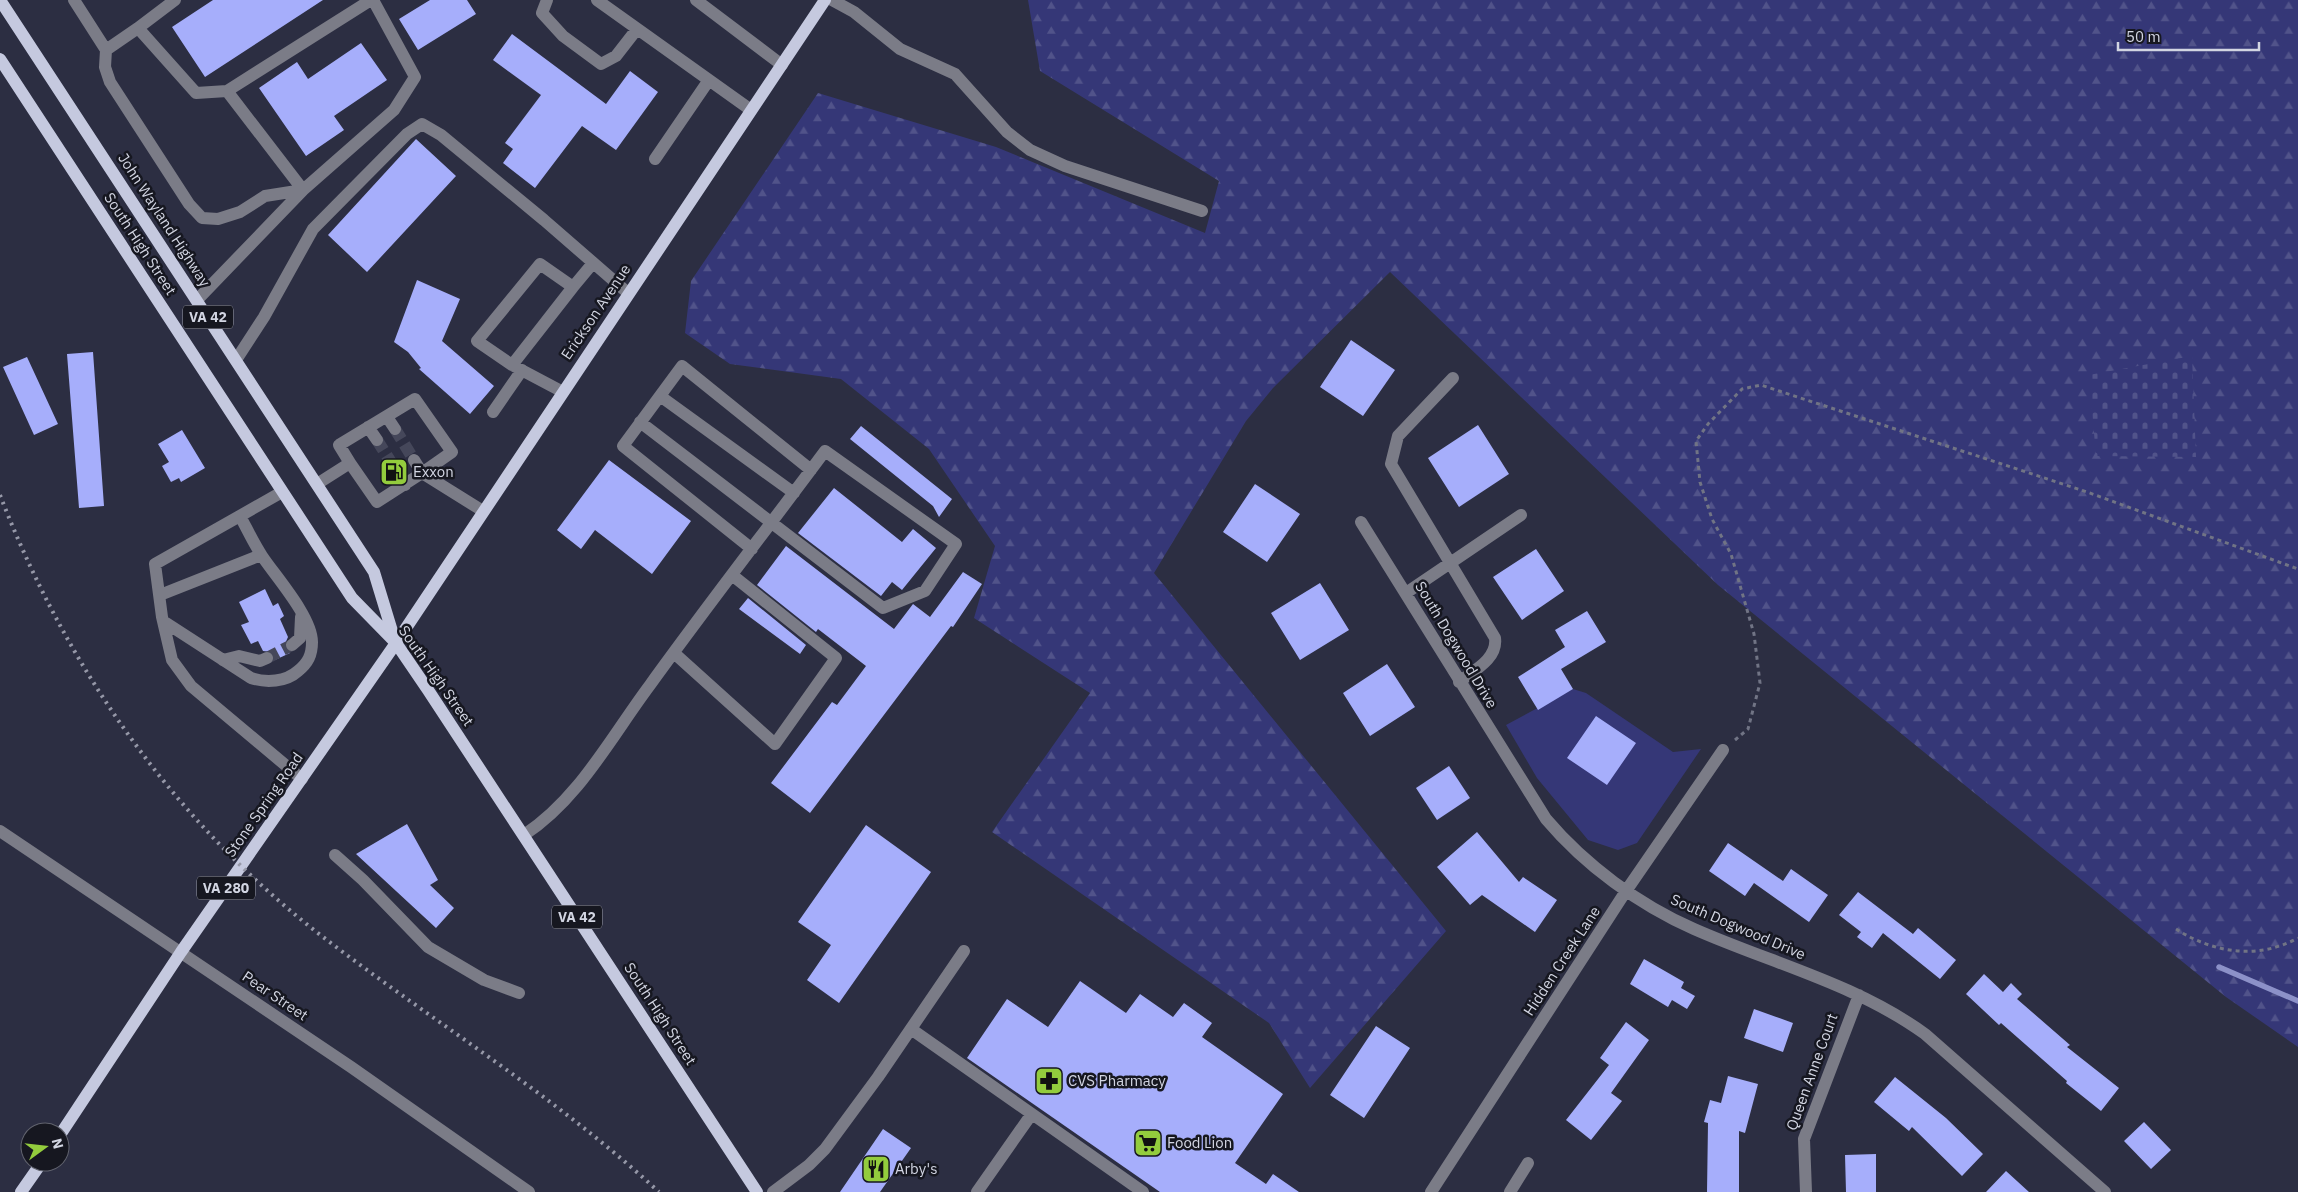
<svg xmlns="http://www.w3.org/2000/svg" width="2298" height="1192" viewBox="0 0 2298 1192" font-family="'IBM Plex Sans',sans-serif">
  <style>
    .grass { fill: #353777 }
    .forest { fill: url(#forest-firs) }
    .cemetery { fill: url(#cemetery-stones) }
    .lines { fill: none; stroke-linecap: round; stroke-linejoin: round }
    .stream { stroke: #8c91c8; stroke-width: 5.5 }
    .building { fill: #a6aefb }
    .minor-tunnel { stroke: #45475a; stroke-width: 12; stroke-dasharray: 12 6; stroke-linecap: butt }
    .path { stroke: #717485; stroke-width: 3; stroke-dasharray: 4 4; stroke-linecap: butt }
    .minor { stroke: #7b7c87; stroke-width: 12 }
    .major { stroke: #c5c9df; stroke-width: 12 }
    .rail { stroke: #9698a8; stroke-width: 4; stroke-dasharray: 2.5 5; stroke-linecap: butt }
    .labels { text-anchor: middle; stroke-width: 5; stroke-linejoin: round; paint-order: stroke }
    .shield { fill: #161720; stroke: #9a9ca8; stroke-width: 1 }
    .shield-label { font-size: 14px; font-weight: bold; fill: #d2d5e2 }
    .street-label { font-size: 15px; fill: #d2d5e2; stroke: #161720 }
    .poi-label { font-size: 15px; fill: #d2d5e2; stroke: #161720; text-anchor: start }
  </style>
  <defs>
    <pattern id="forest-firs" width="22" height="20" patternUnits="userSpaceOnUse" patternTransform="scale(1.25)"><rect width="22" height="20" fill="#353777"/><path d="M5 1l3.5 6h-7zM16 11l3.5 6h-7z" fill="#51538a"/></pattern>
    <pattern id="cemetery-stones" width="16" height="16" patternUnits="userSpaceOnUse" patternTransform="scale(1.25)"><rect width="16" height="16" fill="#353777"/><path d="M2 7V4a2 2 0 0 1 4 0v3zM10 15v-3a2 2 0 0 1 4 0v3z" fill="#51538a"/></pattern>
  </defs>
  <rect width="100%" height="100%" fill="#2c2e42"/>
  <path class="grass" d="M1573 689 1586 693 1673 752 1701 749 1637 843 1618 850 1588 840 1537 778 1506 725Z"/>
  <path class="forest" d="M1028 0H2298V1047L2226 997 1718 585 1390 272 1273 388 1246 421 1154 573 1446 931 1310 1088 1269 1023 992 832 1090 693 974 618 995 546 929 449 841 379 730 364 685 333 691 281 818 93 996 147 1205 233 1219 181 1040 71Z"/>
  <path class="cemetery" d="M2192 356 2196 457 2096 456 2089 375Z"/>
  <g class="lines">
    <path class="stream" d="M2219 967 2298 1001"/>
  </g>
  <path class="building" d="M213 0H323L205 77 172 27Z
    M430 0H467L476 14 418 50 399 19Z
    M512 34 606 104 630 71 658 92 616 150 582 126 535 188 503 163 513 149 505 143 541 95 493 60Z
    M361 43 387 80 334 116 344 130 306 156 259 88 297 62 308 79Z
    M416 139 456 176 367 272 328 235Z
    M417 280 460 299 442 341 494 386 470 414 419 369 421 368 408 352 394 342Z
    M1351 340 1395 370 1363 416 1320 387Z
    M93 352 104 506 79 508 67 354Z
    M27 357 58 424 34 435 3 367Z
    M1478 425 1509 474 1459 507 1428 458Z
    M861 426 952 499 939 517 933 506 850 439Z
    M182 430 205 468 181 482 179 478 171 482 162 466 169 462 158 444Z
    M609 460 691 521 652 574 595 530 581 549 557 530Z
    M1255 484 1300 514 1267 562 1223 532Z
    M834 488 902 542 913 529 936 548 902 590 892 582 881 596 798 533Z
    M786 546 894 629 913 604 930 617 963 572 982 584 953 627 951 626 810 813 771 783 832 702 837 705 866 666 818 629 816 632 757 585Z
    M1536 549 1564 591 1522 620 1493 577Z
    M1320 583 1349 630 1300 660 1271 613Z
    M265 589 273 606 278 603 284 616 280 619 288 637 284 646 290 653 275 660 272 652 263 651 258 641 251 644 241 625 249 622 239 602Z
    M748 598 806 645 800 654 739 609Z
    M1587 611 1606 642 1561 669 1573 689 1538 710 1518 677 1565 647 1555 630Z
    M1387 664 1415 707 1370 736 1343 693Z
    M1596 716 1636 743 1607 785 1567 758Z
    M1449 766 1470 798 1437 820 1416 788Z
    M407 824 438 880 430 885 454 908 436 928 356 854Z
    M866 825 931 872 839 1003 807 980 831 945 798 922Z
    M1477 832 1519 882 1523 877 1557 900 1535 932 1482 895 1470 905 1437 867Z
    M1728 843 1783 881 1791 869 1828 895 1809 922 1754 883 1745 896 1709 871Z
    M1858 892 1913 934 1918 928 1956 960 1940 979 1883 933 1872 948 1857 937 1861 932 1839 915Z
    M1644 959 1684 982 1681 988 1695 996 1687 1009 1672 1000 1668 1007 1630 984Z
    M1984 974 2003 992 2011 983 2022 994 2017 999 2070 1045 2067 1047 2119 1088 2101 1111 2066 1083 2067 1081 2001 1023 1999 1025 1966 994Z
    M1080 981 1126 1013 1140 994 1173 1017 1184 1003 1212 1023 1202 1037 1283 1094 1235 1163 1266 1184 1273 1174 1299 1192H1160L967 1058 1007 999 1048 1027Z
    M1754 1009 1793 1023 1783 1052 1744 1038Z
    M1626 1022 1649 1040 1611 1093 1622 1101 1591 1140 1566 1120 1609 1065 1600 1058Z
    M1376 1026 1410 1048 1364 1118 1330 1095Z
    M1728 1076 1758 1084 1745 1133 1739 1131V1192H1707L1708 1123 1704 1122 1710 1100 1721 1103Z
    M1895 1077 1946 1118 1983 1154 1962 1176 1912 1127 1909 1131 1874 1102Z
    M2144 1122 2171 1150 2151 1169 2124 1141Z
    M883 1129 911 1148 880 1192H840Z
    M1876 1154V1192H1846L1845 1155Z
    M2006 1171 2029 1192H1986Z"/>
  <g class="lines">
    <path class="minor-tunnel" d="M395 429 414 460
      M377 440 397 472
      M267 658 292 645"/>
    <path class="path" d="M1735 740 1748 729 1760 683 1754 634 1731 554 1712 519 1700 482 1696 441 1708 424 1742 389 1761 385 2087 492 2298 569
      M2176 929C2213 953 2258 960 2298 938"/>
    <path class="minor" d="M74 0 106 50 138 28 196 93 227 91 303 190 197 300
      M547 0 542 13 563 36 601 64 616 56 637 29
      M597 0 751 110
      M696 0 782 65
      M832 0 854 12 900 49 955 74 1007 132 1030 150 1065 166 1202 211
      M138 28 175 0
      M106 50 105 67 110 82 189 204 202 218 218 219 240 212 265 196 303 190 394 110 415 77 373 0
      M227 91 371 0
      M655 159 709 80
      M236 360 264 317 313 229 407 134 422 124 441 135 544 220 628 293
      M512 365 573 287
      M1453 378 1398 436 1391 464 1495 638C1498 659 1473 671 1459 682
      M563 392 512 365 477 341 540 264 573 287 593 263
      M660 396 794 493
      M493 412 522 370
      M387 417 395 429
      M368 427 377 440
      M350 463 339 445 415 399 452 452 422 473 414 460
      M397 472 405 485
      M317 484 350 463 377 502 422 473 483 511
      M282 492 155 564 162 617 172 660 191 686 302 779
      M1361 522 1546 819C1585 865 1639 905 1694 929 1771 963 1856 984 1925 1034L2105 1192
      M752 549 623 446 682 366 811 470
      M1406 593 1521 515
      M160 595 261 555
      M163 621 251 678C266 683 286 682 298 671 308 663 312 655 312 642 312 617 276 577 262 556 254 544 247 529 240 516
      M292 645 300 638 301 617
      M674 653 775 744 836 658 732 575
      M223 660 239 656 260 661 267 658
      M0 831 351 1067 529 1192
      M524 835C579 799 611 737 650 685 707 606 767 529 825 451L956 544 925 591 883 608 640 422
      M335 855 363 880 428 947 484 980 519 993
      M911 1029 1143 1192
      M773 1192 809 1165 825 1149 878 1077 964 951
      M977 1192 1031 1115
      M1431 1192 1626 891 1723 750
      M1510 1192 1528 1163
      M1806 1192 1804 1139 1859 995"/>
    <path class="major" d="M0 0 374 572 395 641
      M0 59 352 598 396 643 428 690 757 1192
      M60 1135 181 952 396 643 825 0
      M21 1192 42 1162"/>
    <path class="rail" d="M0 495C67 669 175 823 323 937 435 1023 555 1096 659 1192"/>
  </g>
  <defs>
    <symbol id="fuel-square" viewBox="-11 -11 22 22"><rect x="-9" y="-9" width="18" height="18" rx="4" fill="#93cc3d" stroke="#161720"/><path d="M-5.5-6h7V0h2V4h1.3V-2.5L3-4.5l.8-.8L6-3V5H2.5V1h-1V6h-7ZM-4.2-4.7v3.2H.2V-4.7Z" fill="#111"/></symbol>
    <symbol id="pharmacy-square" viewBox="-11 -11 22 22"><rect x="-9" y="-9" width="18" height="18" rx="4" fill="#93cc3d" stroke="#161720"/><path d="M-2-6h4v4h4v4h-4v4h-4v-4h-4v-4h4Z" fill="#111"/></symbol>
    <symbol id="supermarket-square" viewBox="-11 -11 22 22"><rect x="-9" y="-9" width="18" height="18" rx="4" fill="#93cc3d" stroke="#161720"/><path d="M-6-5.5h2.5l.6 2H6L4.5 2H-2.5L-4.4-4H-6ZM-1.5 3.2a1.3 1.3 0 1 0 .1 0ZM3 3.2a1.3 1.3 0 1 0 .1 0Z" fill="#111"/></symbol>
    <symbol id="restaurant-square" viewBox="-11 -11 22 22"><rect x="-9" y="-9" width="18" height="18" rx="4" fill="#93cc3d" stroke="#161720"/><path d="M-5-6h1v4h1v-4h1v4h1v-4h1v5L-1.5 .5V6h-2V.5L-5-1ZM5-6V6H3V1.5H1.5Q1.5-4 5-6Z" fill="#111"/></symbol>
  </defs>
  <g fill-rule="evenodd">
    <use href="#fuel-square" x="378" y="456" width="32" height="32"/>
    <use href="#pharmacy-square" x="1033" y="1065" width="32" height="32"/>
    <use href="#supermarket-square" x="1132" y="1127" width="32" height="32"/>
    <use href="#restaurant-square" x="860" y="1153" width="32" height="32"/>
  </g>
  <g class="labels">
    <g class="shield">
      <rect x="183" y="305.5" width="50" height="23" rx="4"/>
      <rect x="197" y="876.5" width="58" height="23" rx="4"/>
      <rect x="552" y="905.5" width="50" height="23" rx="4"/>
    </g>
    <g class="shield-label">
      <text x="208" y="322">VA 42</text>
      <text x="226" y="893">VA 280</text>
      <text x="577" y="922">VA 42</text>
    </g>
    <g class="street-label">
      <text transform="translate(164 220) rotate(57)" y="5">John Wayland Highway</text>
      <text transform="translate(140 244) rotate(57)" y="5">South High Street</text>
      <text transform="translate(596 312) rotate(-56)" y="5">Erickson Avenue</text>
      <text transform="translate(1456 645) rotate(59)" y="5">South Dogwood Drive</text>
      <text transform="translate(436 676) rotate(55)" y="5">South High Street</text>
      <text transform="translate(264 805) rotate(-55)" y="5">Stone Spring Road</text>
      <text transform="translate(1738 927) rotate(23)" y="5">South Dogwood Drive</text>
      <text transform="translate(1562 961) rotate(-57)" y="5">Hidden Creek Lane</text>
      <text transform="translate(275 996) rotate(34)" y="5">Pear Street</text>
      <text transform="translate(660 1014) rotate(57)" y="5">South High Street</text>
      <text transform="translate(1812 1072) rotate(-70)" y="5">Queen Anne Court</text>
    </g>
    <g class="poi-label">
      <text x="413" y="477">Exxon</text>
      <text x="1068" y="1086">CVS Pharmacy</text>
      <text x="1167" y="1148">Food Lion</text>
      <text x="895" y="1174">Arby's</text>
    </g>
  </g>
  <g transform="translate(45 1147) rotate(75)"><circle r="24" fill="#161720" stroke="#61636e"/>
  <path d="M0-4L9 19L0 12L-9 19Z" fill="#93cc3d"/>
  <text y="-8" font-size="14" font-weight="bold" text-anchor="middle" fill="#d2d5e2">N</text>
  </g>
  <path d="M2118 42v8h141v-8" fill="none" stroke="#d2d5e2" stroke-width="2.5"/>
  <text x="2126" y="42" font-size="15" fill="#d2d5e2" stroke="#161720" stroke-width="4" paint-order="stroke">50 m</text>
</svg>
